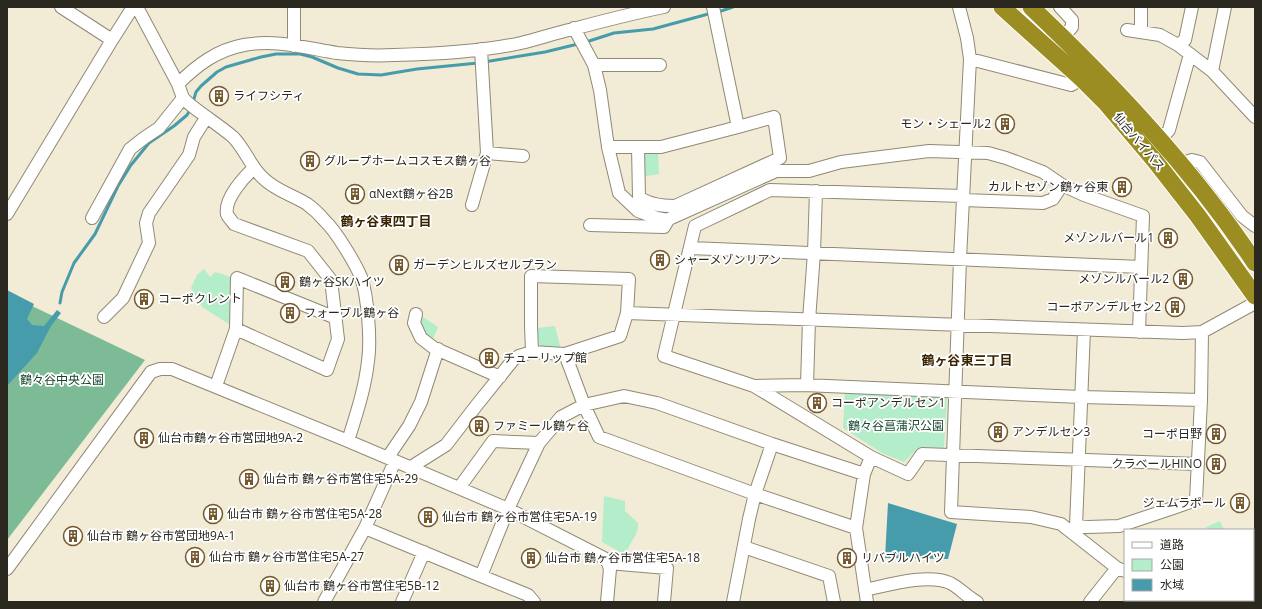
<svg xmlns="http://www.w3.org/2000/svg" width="1262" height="609" viewBox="0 0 1262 609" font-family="'Open Sans','Noto Sans JP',sans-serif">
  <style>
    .green { fill: #b3edca }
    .forest { fill: #7cbb96 }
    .water { fill: #479cac }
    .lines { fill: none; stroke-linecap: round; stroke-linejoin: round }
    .stream { stroke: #479cac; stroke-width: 3 }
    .minor-casing { stroke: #908975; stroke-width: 14 }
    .highway-casing { stroke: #fff; stroke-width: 19 }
    .minor { stroke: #fff; stroke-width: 12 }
    .highway { stroke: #9b8d21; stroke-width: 17 }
    .labels { text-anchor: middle; stroke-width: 3.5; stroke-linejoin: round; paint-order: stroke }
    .poi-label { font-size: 12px; fill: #2b2820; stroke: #fff; text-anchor: start }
    .street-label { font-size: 12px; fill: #2b2820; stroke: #fff }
    .park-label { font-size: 12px; fill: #17482f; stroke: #fff }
    .neighbourhood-label { font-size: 13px; font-weight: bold; fill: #3a2500; stroke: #fff }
  </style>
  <rect width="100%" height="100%" fill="#f2ebd5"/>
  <path class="green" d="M645 150H658L659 174 642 177 641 155Z
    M204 269 210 277 215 272 231 277 229 324 202 307 191 288 197 275Z
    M420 315 438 327 433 339 427 336 421 330 419 316Z
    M555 326 561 350H541L536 333 537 328Z
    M845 393 947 397 944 448 919 447 904 462 882 453 843 428Z
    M604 496 625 501V511L638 523C638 538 630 540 627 552H620L602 542Z
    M1220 521 1224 530H1208L1206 527Z"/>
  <path class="forest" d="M7 294 145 360 7 540Z"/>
  <path class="water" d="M7 290 34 304 27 319 32 325 44 326 57 310 61 313 51 326 37 353 7 386Z
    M888 503 957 524 948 559 885 558Z"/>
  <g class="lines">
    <path class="stream" d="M718 12 733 7
      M586 42 614 33 653 29 712 13
      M484 62 545 52 578 44
      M193 102 196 92 201 86 217 72 226 67 261 57 276 54H300L312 57 338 68 358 74 381 75 417 69 478 63
      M60 303 62 292 74 263 95 234 118 186 131 165 149 143 174 126 187 115 191 108"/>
    <defs>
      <path id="minor" d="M61 7 112 40 133 7
        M137 7 178 84 183 98 187 102C201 114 219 125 233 137 245 149 250 166 263 178 276 191 293 195 307 204 314 209 320 215 325 221 336 231 355 263 361 277 368 297 371 341 368 361 365 389 356 415 348 441L508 509 604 558 608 563 610 569 607 602
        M294 7V46
        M713 7 738 127 661 147H638L639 197C649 205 662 206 675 206L780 158 774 117 738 127
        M959 7 967 38 970 59 960 259 951 512 1031 517 1061 524 1117 568 1125 571
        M1060 7 1072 20V27L1063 37
        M1141 7V32
        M574 28 594 65 600 90 608 147 619 193 638 211 657 218 668 220
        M1127 30 1160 35 1178 45 1212 71 1255 117
        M1178 45 1185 40 1192 7
        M970 59 1071 85 1082 79
        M594 65H660
        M1212 71 1225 7
        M178 84C197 65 217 50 244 45 275 39 306 48 337 53 356 55 375 56 394 55 436 54 480 52 521 43 538 39 555 33 573 29 603 21 634 13 664 7
        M1160 140 1169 130 1190 54
        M608 147H638
        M487 153 523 156
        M1180 164 1192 160 1200 162 1242 216 1255 226
        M963 196 770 190 695 226 664 356 754 386 871 457 908 474 922 454 1198 464
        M963 200 1043 203 1053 199 1062 185
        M472 205 487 153 481 49
        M7 214 112 40
        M92 218 130 149 144 138 159 128 183 98
        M590 225 664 227 668 220 671 218 776 171H809L841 162 929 151 988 153 1006 158 1043 172 1062 185 1084 195 1143 216 1139 332
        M690 248 1141 267
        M627 313 1183 333 1202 332 1255 303
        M416 314 414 323 421 338 434 348 500 377
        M104 317 123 298 149 243 146 223 149 213 189 155 194 137 206 118
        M236 329 327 370 338 339 331 280 308 251 234 224C232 221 228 217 227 214 224 199 244 177 254 168
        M565 354 584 405 599 437 755 494 856 528
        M807 385 809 320 814 253 816 191
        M216 386 236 329 237 278 336 318
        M754 386 804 385 1081 397 1201 400
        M388 457 409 426 421 402 438 349
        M411 467 446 445 476 406 513 360 519 356 532 352 565 354 620 336 627 313 629 279 531 276V326L532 352
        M459 488 493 441 539 443
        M1076 526 1088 527 1119 526 1173 508 1196 500 1201 400 1202 332
        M365 528 481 576
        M1075 534 1076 526 1084 330
        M1253 541 1255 540
        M744 547 829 576 834 602
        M608 563 667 568 664 602
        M7 569 151 372 160 369H172L348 441
        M865 590C888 585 928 573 950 583 960 588 967 597 977 602
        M1200 600V602
        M324 602 365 528 395 461
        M402 602 424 552
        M534 602 528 595 481 576 508 509 539 443 561 417 584 405 624 396 657 403 772 444 864 474
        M733 602 749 519 755 494 772 444
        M867 602 856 528 864 474 871 457
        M1090 602 1117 568"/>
      <path id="highway" d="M1002 7 1082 79 1106 103 1155 161 1198 216 1255 296
        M1031 7C1113 85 1192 168 1255 263"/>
    </defs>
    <use href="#minor" class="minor-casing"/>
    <use href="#highway" class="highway-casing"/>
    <use href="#minor" class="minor"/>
    <use href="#highway" class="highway"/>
  </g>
  <defs>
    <symbol id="building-ring" viewBox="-11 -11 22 22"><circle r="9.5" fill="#fff" stroke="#75582c" stroke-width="1.5"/><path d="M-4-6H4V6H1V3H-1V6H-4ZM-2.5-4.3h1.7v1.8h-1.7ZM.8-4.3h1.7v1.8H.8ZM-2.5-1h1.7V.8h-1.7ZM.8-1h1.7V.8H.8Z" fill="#75582c"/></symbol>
  </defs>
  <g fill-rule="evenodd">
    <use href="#building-ring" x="208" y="85" width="22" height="22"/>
    <use href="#building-ring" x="994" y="113" width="22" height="22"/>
    <use href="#building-ring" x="299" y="150" width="22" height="22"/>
    <use href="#building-ring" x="1111" y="176" width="22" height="22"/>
    <use href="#building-ring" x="344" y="183" width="22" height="22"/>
    <use href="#building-ring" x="1157" y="227" width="22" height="22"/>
    <use href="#building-ring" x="649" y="249" width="22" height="22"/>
    <use href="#building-ring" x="388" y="254" width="22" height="22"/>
    <use href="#building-ring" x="1172" y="268" width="22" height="22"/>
    <use href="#building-ring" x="274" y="271" width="22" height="22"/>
    <use href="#building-ring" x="133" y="288" width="22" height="22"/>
    <use href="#building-ring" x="1164" y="296" width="22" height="22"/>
    <use href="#building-ring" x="279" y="302" width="22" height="22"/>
    <use href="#building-ring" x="478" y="347" width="22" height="22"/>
    <use href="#building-ring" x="806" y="392" width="22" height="22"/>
    <use href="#building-ring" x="468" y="415" width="22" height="22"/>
    <use href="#building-ring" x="987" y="421" width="22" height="22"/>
    <use href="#building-ring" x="1205" y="423" width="22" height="22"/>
    <use href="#building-ring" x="133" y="427" width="22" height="22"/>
    <use href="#building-ring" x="1205" y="453" width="22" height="22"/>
    <use href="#building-ring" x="238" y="468" width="22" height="22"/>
    <use href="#building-ring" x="1229" y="492" width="22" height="22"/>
    <use href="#building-ring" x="202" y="503" width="22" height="22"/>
    <use href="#building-ring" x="417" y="506" width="22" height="22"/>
    <use href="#building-ring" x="62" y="525" width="22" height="22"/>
    <use href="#building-ring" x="184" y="546" width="22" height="22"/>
    <use href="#building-ring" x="520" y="547" width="22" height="22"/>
    <use href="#building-ring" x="836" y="547" width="22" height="22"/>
    <use href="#building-ring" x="259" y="575" width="22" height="22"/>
  </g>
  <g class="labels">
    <g class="poi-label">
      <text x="233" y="100">ライフシティ</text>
      <text x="991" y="128" text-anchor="end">モン・シェール2</text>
      <text x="324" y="165">グループホームコスモス鶴ヶ谷</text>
      <text x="1108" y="191" text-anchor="end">カルトセゾン鶴ヶ谷東</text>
      <text x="369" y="198">αNext鶴ヶ谷2B</text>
      <text x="1154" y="242" text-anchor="end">メゾンルバール1</text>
      <text x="674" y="264">シャーメゾンリアン</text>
      <text x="413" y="269">ガーデンヒルズセルプラン</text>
      <text x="1169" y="283" text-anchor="end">メゾンルバール2</text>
      <text x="299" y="286">鶴ヶ谷SKハイツ</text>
      <text x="158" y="303">コーポクレント</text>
      <text x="1161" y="311" text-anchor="end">コーポアンデルセン2</text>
      <text x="304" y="317">フォーブル鶴ヶ谷</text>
      <text x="503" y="362">チューリップ館</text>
      <text x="831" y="407">コーポアンデルセン1</text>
      <text x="493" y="430">ファミール鶴ヶ谷</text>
      <text x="1012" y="436">アンデルセン3</text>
      <text x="1202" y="438" text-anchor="end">コーポ日野</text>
      <text x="158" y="442">仙台市鶴ヶ谷市営団地9A-2</text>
      <text x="1202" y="468" text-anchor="end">クラベールHINO</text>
      <text x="263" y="483">仙台市 鶴ヶ谷市営住宅5A-29</text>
      <text x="1226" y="507" text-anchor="end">ジェムラポール</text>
      <text x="227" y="518">仙台市 鶴ヶ谷市営住宅5A-28</text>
      <text x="442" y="521">仙台市 鶴ヶ谷市営住宅5A-19</text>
      <text x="87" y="540">仙台市 鶴ヶ谷市営団地9A-1</text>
      <text x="209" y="561">仙台市 鶴ヶ谷市営住宅5A-27</text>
      <text x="545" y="562">仙台市 鶴ヶ谷市営住宅5A-18</text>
      <text x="861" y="562">リバブルハイツ</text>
      <text x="284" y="590">仙台市 鶴ヶ谷市営住宅5B-12</text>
    </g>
    <g class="street-label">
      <text transform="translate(1139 142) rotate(50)" y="4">仙台バイパス</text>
    </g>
    <g class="park-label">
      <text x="62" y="384">鶴々谷中央公園</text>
      <text x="896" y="430">鶴々谷菖蒲沢公園</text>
    </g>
    <g class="neighbourhood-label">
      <text x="386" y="226">鶴ヶ谷東四丁目</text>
      <text x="967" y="365">鶴ヶ谷東三丁目</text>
    </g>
  </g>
  <rect width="1262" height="609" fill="none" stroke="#2b2820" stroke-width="16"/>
  <rect x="1124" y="529" width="130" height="72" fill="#ffffff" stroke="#aaa9a6"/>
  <rect x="1132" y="542" width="20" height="6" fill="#ffffff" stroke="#aaa9a6"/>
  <text x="1160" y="549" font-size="12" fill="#2b2820">道路</text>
  <rect x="1132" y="559" width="20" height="12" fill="#b3edca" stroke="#aaa9a6"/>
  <text x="1160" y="569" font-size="12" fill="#2b2820">公園</text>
  <rect x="1132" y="579" width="20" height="12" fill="#479cac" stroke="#aaa9a6"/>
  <text x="1160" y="589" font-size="12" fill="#2b2820">水域</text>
</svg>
